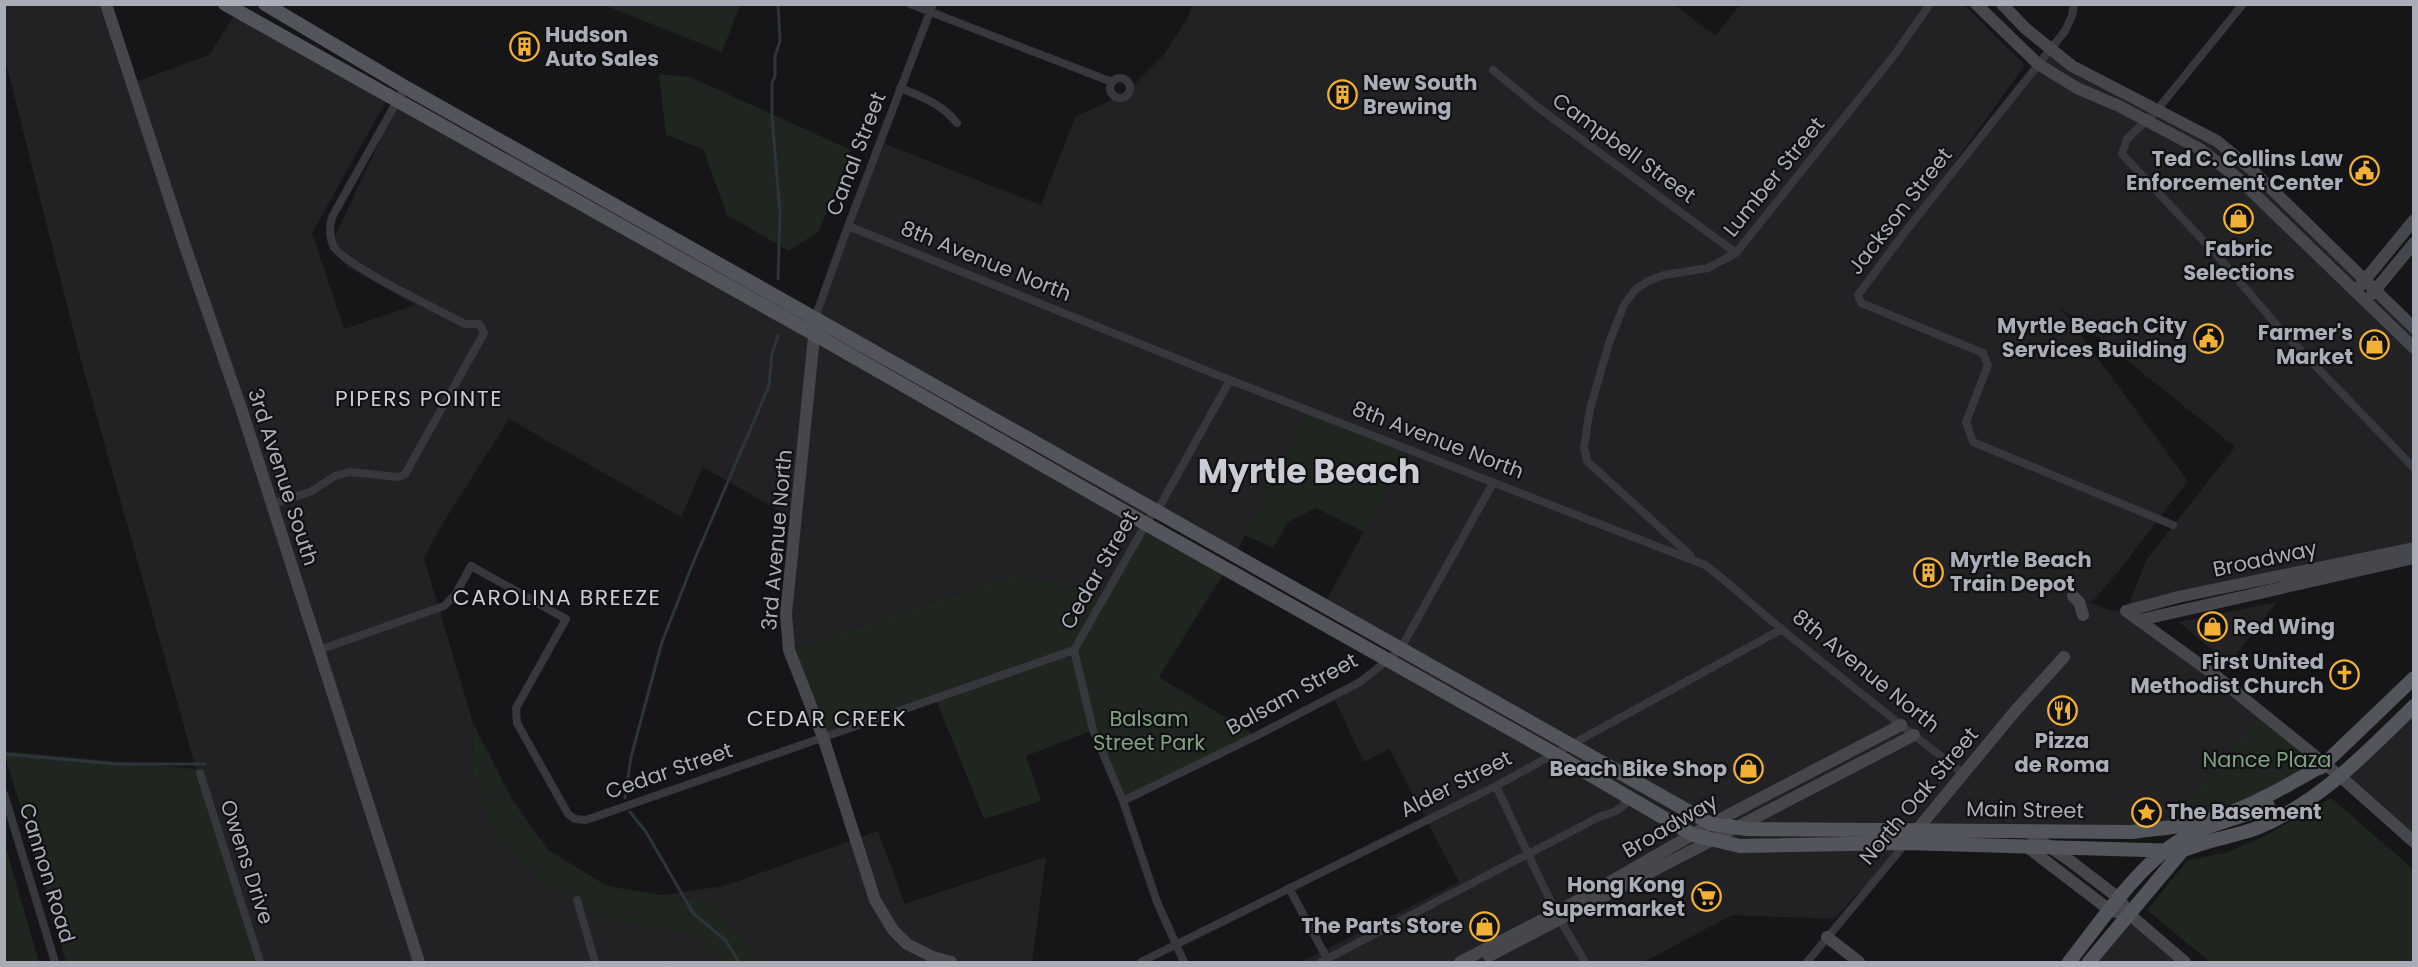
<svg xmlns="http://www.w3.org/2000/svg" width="2418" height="967" viewBox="0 0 2418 967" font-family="Poppins,sans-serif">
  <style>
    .built { fill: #222225; fill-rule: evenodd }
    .green { fill: #1e261f }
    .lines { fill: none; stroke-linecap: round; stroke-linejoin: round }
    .stream { stroke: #2c353c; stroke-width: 3 }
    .street { stroke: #37383d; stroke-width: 8 }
    .secondary { stroke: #45474d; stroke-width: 12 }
    .primary { stroke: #53555c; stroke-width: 14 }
    .labels { text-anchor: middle; stroke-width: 4.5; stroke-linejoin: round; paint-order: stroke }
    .poi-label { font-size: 21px; font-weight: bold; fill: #a8adb8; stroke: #111113; text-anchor: end }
    .street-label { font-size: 21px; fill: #a8adb8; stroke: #111113 }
    .park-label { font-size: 21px; fill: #7fa381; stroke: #111113 }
    .neighbourhood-label { font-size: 22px; letter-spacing: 1.5px; fill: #c9ccd4; stroke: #111113 }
    .town-label { font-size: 33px; font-weight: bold; fill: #c9ccd4; stroke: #111113 }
  </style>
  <rect width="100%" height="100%" fill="#161618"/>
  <path class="built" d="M1319 4 1675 5 1715 36 1740 5H1964L2025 65 1916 216 2051 49 2217 141 2413 328V549L2127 611 2262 713 2168 827 1917 830 1834 919 1732 915 1644 962H1301L1459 882 1389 749 1364 762 1333 696 1400 650 1324 605 1409 449 1309 409 1235 555 1154 510 1105 595 1021 573 789 650 799 522 703 467 681 517 509 419 443 523 424 558 473 723 472 773 549 887 663 895 724 886 878 831 905 904 1046 857 1032 962H671L669 958V962H255L196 769 80 357 5 59 4 5H104L138 81 209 55 237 11 389 96 312 233 344 329 415 305 348 267 329 249 405 87 815 318 880 142 1041 205 1075 117 1126 93 1163 56 1188 17 1193 5ZM2060 307 2235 447 2147 559 2126 611 2109 610 2091 603 2118 572 2188 481Z
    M2277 602 2229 664 2179 622Z
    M2413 706V842L2341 777Z
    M2129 914 2185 962H2089Z"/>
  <path class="green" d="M604 5H740L722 52Z
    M659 74 690 77 851 150 819 231 789 251 727 215 703 149 666 135Z
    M1309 408 1409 449 1364 532 1316 508 1288 522 1273 548 1245 535Z
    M1146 524 1227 568 1159 677 1256 736 1123 801 1093 730 1026 756 1041 801 984 819 935 697 823 737 789 650 1021 573 1105 595Z
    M2262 713 2325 764 2193 823 2179 813Z
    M473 723 512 799 547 849 607 886 713 904 761 962H720L696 935 609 920 549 887 497 840 472 773Z
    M4 751 196 769 255 962H66Z
    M2331 798 2413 869V962H2210L2147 910 2188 860 2225 853 2265 836Z
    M4 845H5L39 962H5Z"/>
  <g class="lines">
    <path class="stream" d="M778 4 780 41 775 56V76L772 83V117L780 213 778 279
      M4 754 116 764H205
      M625 798 631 757 662 642 693 563 769 386 772 353 778 336
      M630 812 646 832 693 913 726 941 739 962"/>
    <path class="street" d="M910 4 1112 82
      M2074 4 2072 16 2065 31 1905 232 1858 295 1861 303 1983 353 1988 365 1966 422 1973 442 2173 525
      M2243 4 2157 110 2127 139 2122 154 2214 252 2281 330 2414 468
      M1493 70 1539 108 1736 253
      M1110 88a10 10 0 1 1 20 0a10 10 0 1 1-20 0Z
      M900 88C922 97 942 104 957 123
      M848 226 1230 380 1705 565C1733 586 1758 610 1785 632 1844 680 1904 728 1964 774
      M815 318 848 226 933 4
      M272 504 310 492 335 476 349 472 399 477 405 474 484 333 479 324H465C441 311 341 264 333 245 329 236 330 225 332 217L405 87
      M1691 556 1587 461 1584 447 1590 409 1609 343 1624 305 1635 290 1648 281 1664 275 1708 268 1736 253 1895 54 1930 4
      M319 650 444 606 455 595 471 566 566 619 516 708 517 723 568 814 575 819 586 820 1074 650 1154 510 1161 504 1230 380
      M1074 650 1093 730 1123 801 1157 902 1184 962
      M200 773 260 962
      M1496 786 1556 913 1585 962
      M4 794 55 962
      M1123 801 1256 736 1360 682 1400 650 1493 483
      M1289 888 1329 962
      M577 900 595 962
      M1141 962 1496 786 1782 629
      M1321 962 1601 816C1614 813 1622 809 1631 797
      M1807 962 1906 843"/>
    <path class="secondary" d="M106 4 185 246 242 411 419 962
      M1976 4 2038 64 2077 88 2119 106 2200 149 2239 179 2414 348
      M2002 4 2025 28 2072 66 2217 141 2252 170 2414 328
      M2360 286 2414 220
      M2372 294 2414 243
      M815 327 786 614 789 650 823 737 875 900 893 930 907 944 933 957 951 962
      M2073 596 2079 602 2083 615
      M2126 611 2216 676 2341 777 2414 842
      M2126 611 2178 597 2414 548
      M2140 620 2414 558
      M2028 832 2069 860 2120 899 2129 914 2185 962
      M1911 837 2016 710 2064 657
      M2026 846 2111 911 2129 914
      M1827 937 1859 962
      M1489 956 1914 735
      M1460 962 1556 913 1711 824 1901 725"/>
    <path class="primary" d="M225 4 814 334 1146 524 1553 753 1693 835 1740 846 1906 843 2182 851
      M265 4 405 87 1711 824 1748 829 2132 832C2160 828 2190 827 2218 817 2256 804 2290 784 2325 764
      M2320 768 2414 678
      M2069 962C2101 922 2140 861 2186 837 2211 823 2242 818 2268 806
      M2089 962 2182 851C2206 840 2233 837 2257 828 2320 802 2366 753 2414 706"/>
  </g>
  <defs>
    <symbol id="building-ring" viewBox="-11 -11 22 22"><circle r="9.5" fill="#111113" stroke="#f2b134" stroke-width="1.5"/><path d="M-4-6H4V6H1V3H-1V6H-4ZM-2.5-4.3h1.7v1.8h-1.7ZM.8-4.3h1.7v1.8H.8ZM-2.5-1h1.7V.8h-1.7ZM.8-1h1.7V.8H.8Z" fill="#f2b134"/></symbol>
    <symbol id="civic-ring" viewBox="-11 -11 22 22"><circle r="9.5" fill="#111113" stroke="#f2b134" stroke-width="1.5"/><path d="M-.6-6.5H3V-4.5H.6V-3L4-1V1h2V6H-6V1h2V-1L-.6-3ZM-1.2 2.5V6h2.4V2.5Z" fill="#f2b134"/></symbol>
    <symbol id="shop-ring" viewBox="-11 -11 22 22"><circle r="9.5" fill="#111113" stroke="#f2b134" stroke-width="1.5"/><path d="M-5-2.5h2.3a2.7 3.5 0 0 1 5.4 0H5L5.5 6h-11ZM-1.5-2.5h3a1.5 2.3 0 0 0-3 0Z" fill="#f2b134"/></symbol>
    <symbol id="church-ring" viewBox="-11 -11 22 22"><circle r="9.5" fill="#111113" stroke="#f2b134" stroke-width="1.5"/><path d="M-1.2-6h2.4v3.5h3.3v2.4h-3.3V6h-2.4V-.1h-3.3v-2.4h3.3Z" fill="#f2b134"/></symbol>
    <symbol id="restaurant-ring" viewBox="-11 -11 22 22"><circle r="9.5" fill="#111113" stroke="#f2b134" stroke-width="1.5"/><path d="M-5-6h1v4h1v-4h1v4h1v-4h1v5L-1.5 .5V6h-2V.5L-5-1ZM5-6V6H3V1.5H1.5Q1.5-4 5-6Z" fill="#f2b134"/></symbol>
    <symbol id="sight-ring" viewBox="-11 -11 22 22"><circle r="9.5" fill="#111113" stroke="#f2b134" stroke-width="1.5"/><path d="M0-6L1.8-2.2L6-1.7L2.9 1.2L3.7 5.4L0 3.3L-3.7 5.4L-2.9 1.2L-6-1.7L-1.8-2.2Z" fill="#f2b134"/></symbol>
    <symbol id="supermarket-ring" viewBox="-11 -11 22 22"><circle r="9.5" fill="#111113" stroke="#f2b134" stroke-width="1.5"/><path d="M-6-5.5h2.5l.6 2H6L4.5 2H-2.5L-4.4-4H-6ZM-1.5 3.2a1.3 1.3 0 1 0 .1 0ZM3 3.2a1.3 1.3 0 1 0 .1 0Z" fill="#f2b134"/></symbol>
  </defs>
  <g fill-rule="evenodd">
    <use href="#building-ring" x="508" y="30" width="33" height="33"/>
    <use href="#building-ring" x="1326" y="78" width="33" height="33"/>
    <use href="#civic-ring" x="2348" y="154" width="33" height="33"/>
    <use href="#shop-ring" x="2222" y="202" width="33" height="33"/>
    <use href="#civic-ring" x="2192" y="322" width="33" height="33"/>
    <use href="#shop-ring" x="2358" y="328" width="33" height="33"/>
    <use href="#building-ring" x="1912" y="556" width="33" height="33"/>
    <use href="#shop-ring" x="2196" y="610" width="33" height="33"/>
    <use href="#church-ring" x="2328" y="658" width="33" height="33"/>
    <use href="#restaurant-ring" x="2046" y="694" width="33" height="33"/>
    <use href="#shop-ring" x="1732" y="752" width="33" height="33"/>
    <use href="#sight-ring" x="2130" y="796" width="33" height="33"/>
    <use href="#supermarket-ring" x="1690" y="880" width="33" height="33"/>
    <use href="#shop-ring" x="1468" y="910" width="33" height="33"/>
  </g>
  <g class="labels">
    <g class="poi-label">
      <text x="545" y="42" text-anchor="start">Hudson<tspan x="545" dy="24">Auto Sales</tspan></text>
      <text x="1363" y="90" text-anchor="start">New South<tspan x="1363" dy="24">Brewing</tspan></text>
      <text x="2343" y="166">Ted C. Collins Law<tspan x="2343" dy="24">Enforcement Center</tspan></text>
      <text x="2239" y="256" text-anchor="middle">Fabric<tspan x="2239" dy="24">Selections</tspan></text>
      <text x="2187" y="333">Myrtle Beach City<tspan x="2187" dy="24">Services Building</tspan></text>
      <text x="2353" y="340">Farmer's<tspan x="2353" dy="24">Market</tspan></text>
      <text x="1950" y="567" text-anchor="start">Myrtle Beach<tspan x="1950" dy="24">Train Depot</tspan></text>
      <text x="2233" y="634" text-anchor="start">Red Wing</text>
      <text x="2324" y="669">First United<tspan x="2324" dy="24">Methodist Church</tspan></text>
      <text x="2062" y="748" text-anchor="middle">Pizza<tspan x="2062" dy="24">de Roma</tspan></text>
      <text x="1727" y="776">Beach Bike Shop</text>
      <text x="2167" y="819" text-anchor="start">The Basement</text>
      <text x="1685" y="892">Hong Kong<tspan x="1685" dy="24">Supermarket</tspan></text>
      <text x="1463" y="933">The Parts Store</text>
    </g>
    <g class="street-label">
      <text transform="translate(1624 148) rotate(36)" y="7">Campbell Street</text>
      <text transform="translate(856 154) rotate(-69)" y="7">Canal Street</text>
      <text transform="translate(1774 177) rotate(-51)" y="7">Lumber Street</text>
      <text transform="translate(1900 211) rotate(-52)" y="7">Jackson Street</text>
      <text transform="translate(986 261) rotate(22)" y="7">8th Avenue North</text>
      <text transform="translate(1438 440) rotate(21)" y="7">8th Avenue North</text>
      <text transform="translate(283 477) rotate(72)" y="7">3rd Avenue South</text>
      <text transform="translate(777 540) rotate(-85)" y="7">3rd Avenue North</text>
      <text transform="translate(2265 559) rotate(-12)" y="7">Broadway</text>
      <text transform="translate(1099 570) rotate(-60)" y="7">Cedar Street</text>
      <text transform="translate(1866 671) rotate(39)" y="7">8th Avenue North</text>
      <text transform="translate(1292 694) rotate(-29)" y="7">Balsam Street</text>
      <text transform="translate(669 771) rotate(-19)" y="7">Cedar Street</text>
      <text transform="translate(1456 784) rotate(-27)" y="7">Alder Street</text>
      <text transform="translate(1919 796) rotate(-50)" y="7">North Oak Street</text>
      <text transform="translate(2025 810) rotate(1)" y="7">Main Street</text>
      <text transform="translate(1670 826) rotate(-30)" y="7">Broadway</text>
      <text transform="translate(247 862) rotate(72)" y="7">Owens Drive</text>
      <text transform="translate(47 873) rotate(73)" y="7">Cannon Road</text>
    </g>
    <g class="park-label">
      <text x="1149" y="726">Balsam<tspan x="1149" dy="24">Street Park</tspan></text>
      <text x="2267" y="767">Nance Plaza</text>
    </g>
    <g class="neighbourhood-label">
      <text x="419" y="406">PIPERS POINTE</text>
      <text x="557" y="605">CAROLINA BREEZE</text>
      <text x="827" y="726">CEDAR CREEK</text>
    </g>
    <g class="town-label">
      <text x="1309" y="483">Myrtle Beach</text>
    </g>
  </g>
  <rect width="2418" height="967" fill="none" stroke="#a8adb8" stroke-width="12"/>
</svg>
